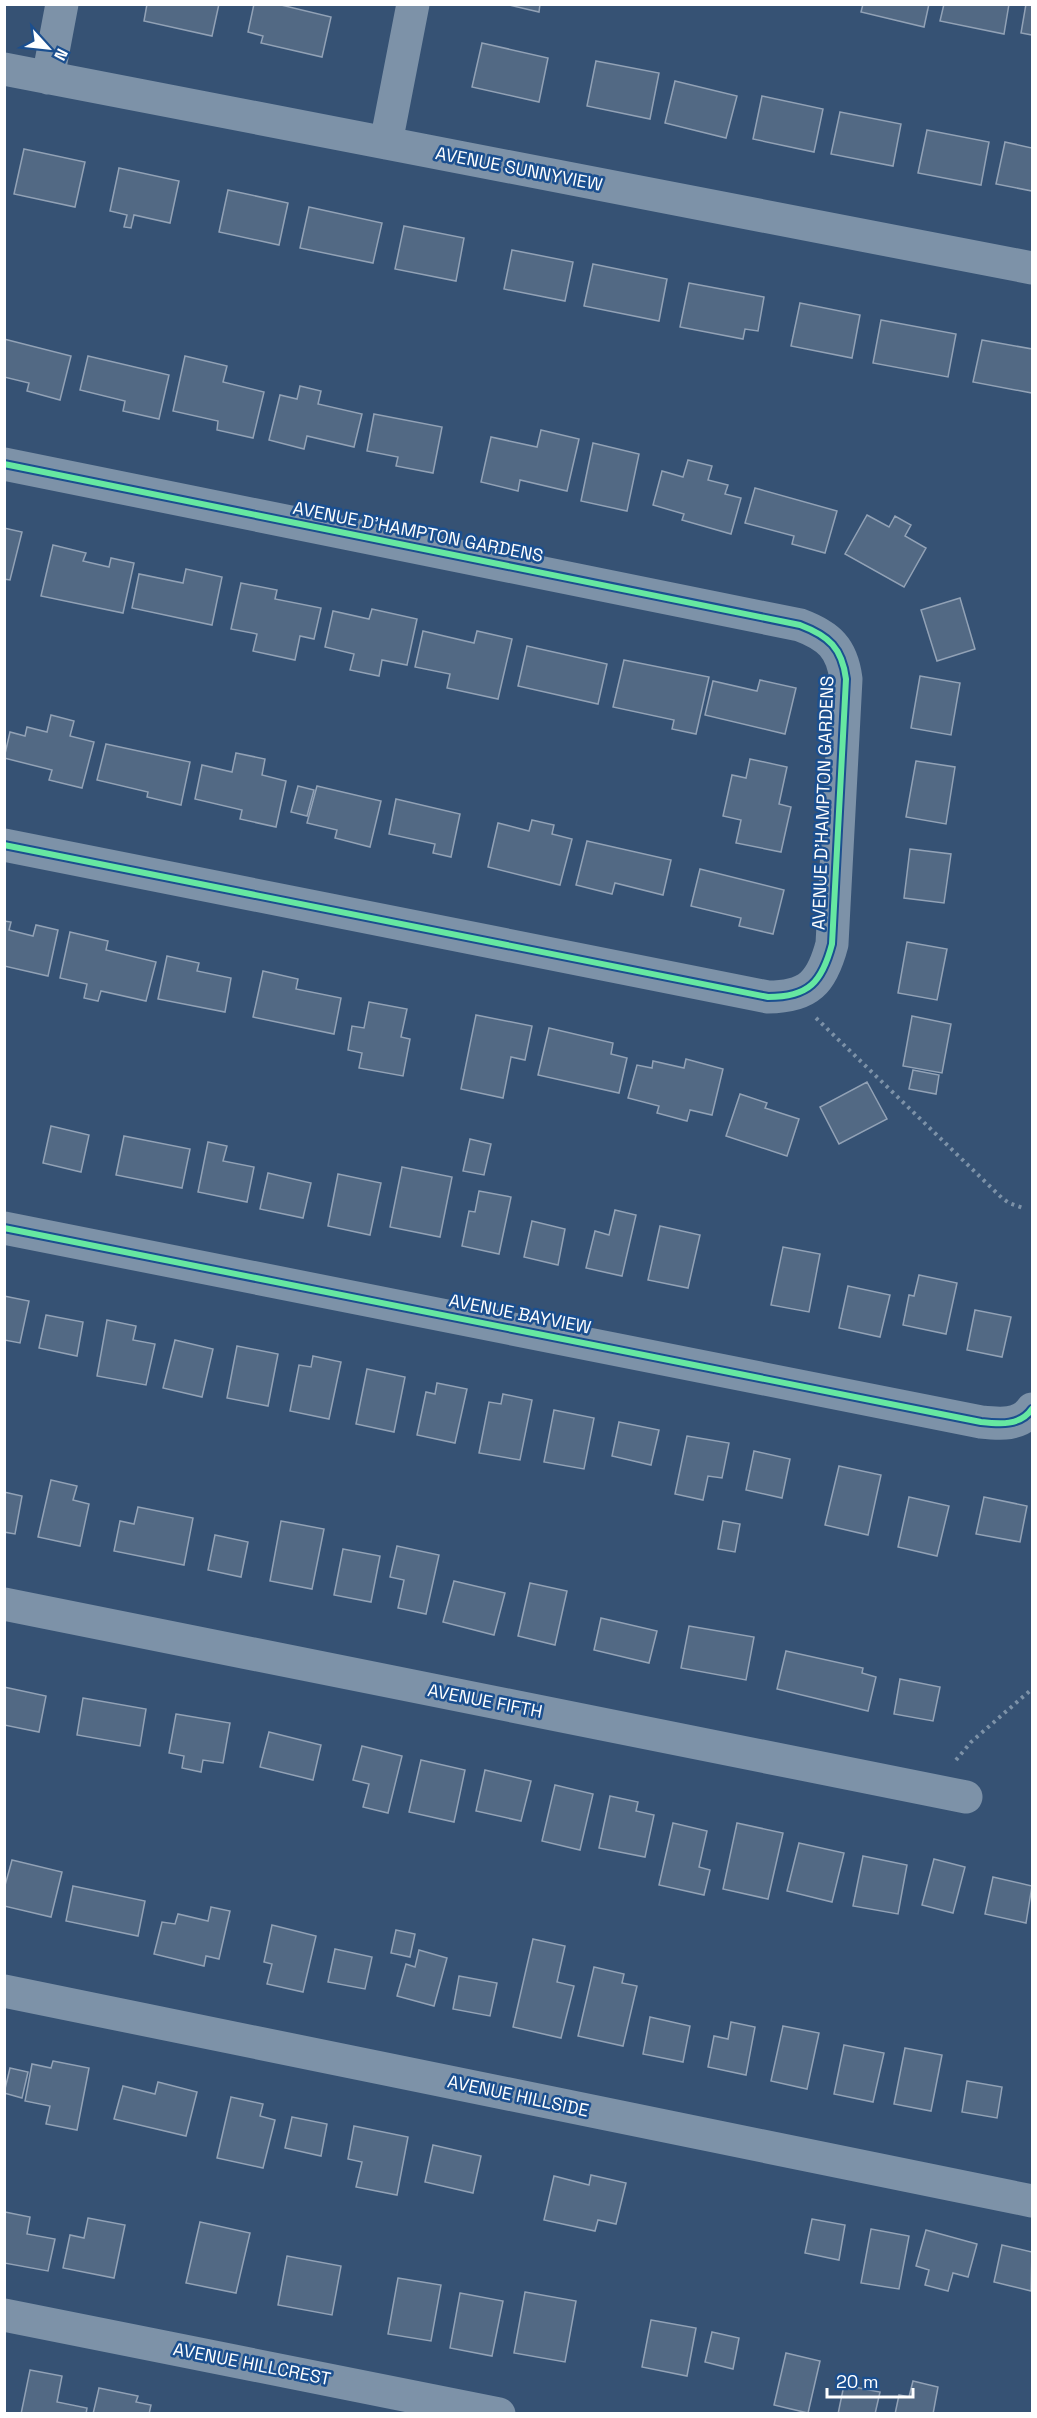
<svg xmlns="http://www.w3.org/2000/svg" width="1037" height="2418" viewBox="0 0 1037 2418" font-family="'Space Grotesk',sans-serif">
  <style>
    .building { fill: #526984; stroke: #92a2b6; stroke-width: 1.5 }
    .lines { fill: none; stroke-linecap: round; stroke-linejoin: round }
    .path { stroke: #7d92a8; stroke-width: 4; stroke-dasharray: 3 4.5; stroke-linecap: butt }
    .minor { stroke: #7d92a8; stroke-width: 33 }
    .cycleway-casing { stroke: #1b4f8f; stroke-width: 10 }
    .cycleway { stroke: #66e7a1; stroke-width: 6 }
    .labels { text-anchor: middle; stroke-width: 5; stroke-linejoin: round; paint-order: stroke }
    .street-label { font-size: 18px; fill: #fff; stroke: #1b4f8f }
  </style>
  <rect width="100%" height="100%" fill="#365274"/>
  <path class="building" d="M147 4H219L212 36 144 21Z
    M254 4H277L331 17 322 57 261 43 263 36 248 32Z
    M505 4H540L539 12Z
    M863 4H929L924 27 861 12Z
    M944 4H1009L1004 34 940 21Z
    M1026 4H1032V35L1021 33Z
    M482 43 548 58 539 102 472 87Z
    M596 61 659 73 650 119 587 106Z
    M675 81 737 96 726 138 665 123Z
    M762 96 823 109 814 152 753 139Z
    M840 112 901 124 893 166 831 154Z
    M927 130 989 142 981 185 918 173Z
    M1005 142 1032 148V191L996 184Z
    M24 149 85 162 75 207 14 194Z
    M119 168 179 181 170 223 134 215 131 228 124 227 127 215 110 211Z
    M228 190 288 203 279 245 219 232Z
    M309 207 382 223 373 263 300 248Z
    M404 226 464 238 456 281 395 269Z
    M512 250 573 262 565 301 504 289Z
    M593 264 667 279 659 321 584 306Z
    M689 283 764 297 758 331 745 329 743 339 680 327Z
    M800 303 860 315 852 358 791 346Z
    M881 320 956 334 948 377 873 363Z
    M4 339 71 356 60 400 27 391 29 383 4 377Z
    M982 340 1032 349V393L973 382Z
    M88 356 169 375 159 419 123 411 125 401 80 390Z
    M185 356 227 366 223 382 264 392 253 438 217 430 218 421 173 411Z
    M300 386 321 391 318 404 362 414 354 447 307 436 304 449 269 440 280 395 297 399Z
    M374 414 442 427 433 473 396 466 398 457 367 451Z
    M541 430 579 439 567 491 520 480 518 491 481 482 491 437 537 447Z
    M593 443 639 454 627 511 581 501Z
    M688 460 712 466 708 480 728 485 725 494 741 498 731 534 682 520 684 514 653 505 662 471 683 477Z
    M755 488 837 511 825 553 792 544 794 536 745 523Z
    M867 515 889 527 895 516 911 525 905 536 926 548 904 587 845 554Z
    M4 528 22 532 10 580 4 579Z
    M53 545 86 553 83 561 109 567 111 558 134 563 123 613 41 596Z
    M186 569 222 577 212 625 132 608 139 574 183 583Z
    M241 583 277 590 275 599 321 608 314 639 300 636 295 660 253 651 257 634 231 629Z
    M960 598 975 649 937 661 921 610Z
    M372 609 417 619 407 665 382 660 379 676 350 670 354 654 325 647 333 611 369 619Z
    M423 631 474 643 477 631 512 639 498 699 447 688 450 674 415 667Z
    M527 646 607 664 598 704 518 686Z
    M624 660 709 677 696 734 672 729 674 720 613 707Z
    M920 676 960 683 951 735 911 728Z
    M760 680 796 688 785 734 705 715 713 681 757 691Z
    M51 715 74 721 70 736 94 742 82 788 49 780 52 770 4 758 10 732 25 736 27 727 47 732Z
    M106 744 190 762 181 805 147 797 148 792 97 780Z
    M236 753 265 759 262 775 286 781 276 827 240 819 242 810 195 799 202 765 232 772Z
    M750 759 787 767 779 804 791 807 781 852 736 843 741 820 723 816 732 775 746 778Z
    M916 761 955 767 946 824 906 817Z
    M298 786 314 790 307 816 291 812Z
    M317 786 381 801 370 847 335 838 337 830 307 823Z
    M396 799 460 814 451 857 433 853 435 844 389 834Z
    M532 820 554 825 552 834 572 839 560 885 488 867 498 823 529 831Z
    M587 841 671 860 663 895 615 883 612 894 576 885Z
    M910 849 951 854 944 903 904 898Z
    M700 869 784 890 773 934 739 926 741 918 691 906Z
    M4 921 11 922 9 930 33 936 36 925 58 930 48 976 4 966Z
    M70 932 108 941 106 950 156 962 146 1001 101 991 98 1001 84 998 87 984 60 978Z
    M907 942 947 949 937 1000 898 993Z
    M167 956 199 963 197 971 231 978 225 1012 158 999Z
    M263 971 298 979 296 989 341 998 334 1034 253 1017Z
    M369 1002 407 1009 401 1037 410 1039 403 1076 359 1068 362 1053 348 1050 352 1026 364 1028Z
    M476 1015 532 1026 525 1060 511 1057 503 1098 461 1089Z
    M912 1016 951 1024 942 1073 903 1066Z
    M549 1028 613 1043 611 1054 627 1058 619 1093 538 1075Z
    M686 1059 723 1069 712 1115 690 1110 687 1121 657 1113 659 1106 628 1098 637 1065 652 1068 653 1061 684 1068Z
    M913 1070 939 1075 936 1094 909 1089Z
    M867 1082 887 1119 839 1144 820 1107Z
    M740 1094 767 1103 765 1108 799 1119 787 1156 726 1136Z
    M51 1126 89 1135 81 1172 43 1163Z
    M124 1136 190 1149 182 1188 116 1175Z
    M470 1139 491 1144 484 1175 463 1171Z
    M208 1142 227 1146 223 1161 254 1167 247 1202 198 1192Z
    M402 1167 452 1177 440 1237 390 1227Z
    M268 1173 311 1183 303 1218 260 1209Z
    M338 1174 381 1183 370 1235 328 1226Z
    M479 1191 511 1197 499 1254 462 1246 469 1211 475 1212Z
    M615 1210 636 1215 622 1276 586 1268 595 1231 609 1235Z
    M532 1221 565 1229 558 1265 524 1257Z
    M660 1226 700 1235 688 1288 648 1280Z
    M783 1247 820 1254 809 1312 771 1305Z
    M919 1275 957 1283 946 1334 903 1325 909 1295 914 1296Z
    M848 1286 890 1295 880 1337 839 1328Z
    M4 1296 29 1301 20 1343 4 1340Z
    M975 1310 1011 1317 1002 1357 967 1350Z
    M46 1315 83 1322 77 1356 39 1348Z
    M107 1320 136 1326 133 1340 155 1344 146 1385 97 1376Z
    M175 1340 213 1349 202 1397 163 1388Z
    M237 1346 278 1354 268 1406 227 1398Z
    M313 1356 341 1362 329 1419 290 1411 299 1365 311 1367Z
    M367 1369 405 1377 394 1432 356 1424Z
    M437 1383 467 1389 455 1443 417 1435 426 1392 435 1394Z
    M503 1394 532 1400 520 1460 479 1453 489 1402 501 1404Z
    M554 1410 594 1418 584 1469 544 1462Z
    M619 1422 659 1430 651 1465 612 1456Z
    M687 1436 729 1443 722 1478 708 1476 703 1500 675 1494Z
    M754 1451 790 1459 782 1498 746 1490Z
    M839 1466 881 1475 868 1535 825 1525Z
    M51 1480 77 1486 73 1500 89 1504 80 1546 38 1537Z
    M4 1492 22 1496 15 1534 4 1532Z
    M909 1497 949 1506 937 1556 898 1547Z
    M984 1497 1027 1506 1020 1542 976 1534Z
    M138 1507 193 1518 184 1565 114 1551 120 1521 134 1524Z
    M281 1521 324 1529 312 1589 270 1581Z
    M723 1521 740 1524 735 1552 718 1549Z
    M215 1535 248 1542 241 1577 208 1570Z
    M397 1546 439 1555 426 1614 398 1608 404 1580 390 1577Z
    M343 1549 380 1556 371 1602 334 1595Z
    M454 1581 505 1593 494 1635 443 1622Z
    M530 1583 567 1591 555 1645 518 1636Z
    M601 1618 657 1631 649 1663 594 1650Z
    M689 1626 754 1637 746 1680 681 1668Z
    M786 1651 863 1668 862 1673 876 1677 868 1711 777 1689Z
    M900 1679 940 1687 933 1721 894 1714Z
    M4 1687 46 1696 39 1732 4 1725Z
    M83 1698 146 1709 140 1746 77 1735Z
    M176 1714 230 1723 223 1763 203 1760 201 1772 182 1768 184 1756 169 1753Z
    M269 1732 321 1745 313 1780 260 1767Z
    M362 1746 402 1756 388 1813 363 1807 369 1784 353 1780Z
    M421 1760 465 1770 454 1822 409 1812Z
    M485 1770 531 1781 521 1821 476 1811Z
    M555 1785 593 1794 580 1850 542 1841Z
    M610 1796 638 1802 636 1811 654 1815 645 1857 599 1848Z
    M673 1823 707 1831 699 1867 710 1870 704 1895 659 1885Z
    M737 1823 783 1833 768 1899 723 1889Z
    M799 1843 844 1853 832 1902 787 1891Z
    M863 1856 907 1865 898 1914 853 1906Z
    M934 1859 965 1867 953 1913 922 1905Z
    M12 1860 62 1872 51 1917 4 1906V1889Z
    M993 1877 1032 1886 1026 1923 985 1914Z
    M73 1886 145 1901 138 1936 66 1921Z
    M211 1907 230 1911 219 1959 206 1956 204 1966 154 1954 162 1922 175 1924 178 1914 208 1921Z
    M272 1925 316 1936 303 1992 267 1984 272 1964 264 1962Z
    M396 1930 415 1934 410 1957 391 1953Z
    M533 1939 565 1946 557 1982 574 1986 561 2038 513 2027Z
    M335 1949 372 1957 365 1989 328 1982Z
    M419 1950 447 1958 434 2006 397 1996 406 1964 415 1967Z
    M594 1967 624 1974 622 1983 637 1986 623 2046 578 2036Z
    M459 1976 497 1983 490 2016 453 2009Z
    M650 2017 690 2026 683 2062 643 2054Z
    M731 2022 755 2027 746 2075 708 2067 714 2036 728 2039Z
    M783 2026 819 2033 807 2089 771 2081Z
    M844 2045 884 2053 873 2102 834 2094Z
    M905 2048 942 2055 931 2111 894 2104Z
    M53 2061 89 2068 77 2130 46 2124 50 2106 25 2101 32 2064 51 2068Z
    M10 2068 28 2072 22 2098 4 2093Z
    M967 2081 1002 2087 997 2118 962 2112Z
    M158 2082 197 2092 186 2136 114 2119 123 2086 155 2094Z
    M231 2097 263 2104 260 2116 275 2120 263 2168 217 2158Z
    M292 2117 327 2124 321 2156 285 2148Z
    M354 2126 408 2137 397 2195 356 2187 362 2162 348 2159Z
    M433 2145 481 2156 473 2193 425 2182Z
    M591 2175 626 2183 616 2224 598 2220 595 2231 544 2220 554 2176 589 2185Z
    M5 2212 30 2217 27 2234 55 2239 48 2271 4 2263Z
    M88 2218 125 2225 114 2278 63 2268 70 2235 84 2238Z
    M812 2219 845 2225 839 2260 805 2253Z
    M200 2222 250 2233 236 2293 186 2283Z
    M871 2229 909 2236 899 2289 861 2283Z
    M926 2230 977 2244 968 2277 953 2273 948 2291 925 2285 929 2270 916 2266Z
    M1002 2245 1032 2252 1031 2291 994 2282Z
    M287 2256 341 2266 332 2315 278 2305Z
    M398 2278 441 2285 431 2341 388 2334Z
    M525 2292 576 2301 565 2362 514 2353Z
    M460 2293 503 2301 492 2356 450 2348Z
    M651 2320 696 2328 687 2376 642 2367Z
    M712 2332 739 2338 733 2369 705 2362Z
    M786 2353 820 2361 808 2413 774 2405Z
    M30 2370 62 2376 57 2402 87 2408 86 2414H21Z
    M913 2381 938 2387 933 2414H895L899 2395 909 2397Z
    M844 2385 880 2392 875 2414H838Z
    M99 2388 138 2396 136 2402 151 2405 149 2414H93Z"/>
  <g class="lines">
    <path class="path" d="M816 1018 1002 1198 1009 1203 1023 1208
      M956 1760 971 1742 1032 1689"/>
    <path class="minor" d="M4 69 1032 268
      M48 78 62 4
      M386 143 413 4
      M4 464 800 625C829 636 842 648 846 679L832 944C822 982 809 997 768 997L4 845
      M4 1228 981 1422C1000 1424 1020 1426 1032 1409
      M4 1604 966 1797
      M4 1991 1032 2201
      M4 2315 499 2414"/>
    <defs>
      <path id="cycleway" d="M4 464 800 625C829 636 842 648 846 679L832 944C822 982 809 997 768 997L4 845
        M4 1228 981 1422C1000 1424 1020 1426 1032 1409"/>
    </defs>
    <use href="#cycleway" class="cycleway-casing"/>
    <use href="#cycleway" class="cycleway"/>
  </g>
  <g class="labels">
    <g class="street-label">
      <text transform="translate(519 169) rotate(11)" y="6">AVENUE SUNNYVIEW</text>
      <text transform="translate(418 532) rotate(11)" y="6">AVENUE D'HAMPTON GARDENS</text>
      <text transform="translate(823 803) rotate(-88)" y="6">AVENUE D'HAMPTON GARDENS</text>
      <text transform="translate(520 1314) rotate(11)" y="6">AVENUE BAYVIEW</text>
      <text transform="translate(485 1701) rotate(11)" y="6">AVENUE FIFTH</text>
      <text transform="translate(518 2096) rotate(12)" y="6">AVENUE HILLSIDE</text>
      <text transform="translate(252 2364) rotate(11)" y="6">AVENUE HILLCREST</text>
    </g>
  </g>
  <rect width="1037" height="2418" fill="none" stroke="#ffffff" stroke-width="12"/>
  <g transform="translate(48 48) rotate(117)" stroke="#1b4f8f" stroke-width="4.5" paint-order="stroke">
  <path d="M0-4.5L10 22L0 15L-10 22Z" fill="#ffffff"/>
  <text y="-9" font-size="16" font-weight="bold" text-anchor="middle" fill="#ffffff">N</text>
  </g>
  <path d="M827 2388v9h86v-9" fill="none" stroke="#ffffff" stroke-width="3"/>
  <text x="836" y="2388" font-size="18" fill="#ffffff" stroke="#1b4f8f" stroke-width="4.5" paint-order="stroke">20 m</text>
</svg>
